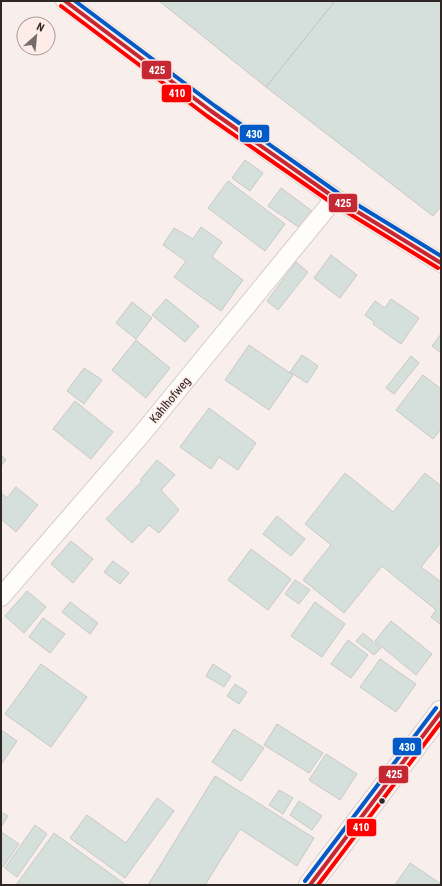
<svg xmlns="http://www.w3.org/2000/svg" width="442" height="886" viewBox="0 0 442 886" font-family="'Roboto Condensed',sans-serif">
  <style>
    .building { fill: #d5e0dc; stroke: #c8c8c6 }
    .lines { fill: none; stroke-linecap: round; stroke-linejoin: round }
    .minor-casing { stroke: #d3cbc9; stroke-width: 20 }
    .secondary-casing { stroke: #d3cbc9; stroke-width: 24 }
    .minor { stroke: #fefdfc; stroke-width: 18 }
    .secondary { stroke: #fefdfc; stroke-width: 22 }
    .bus-1-casing { stroke: #fdece7; stroke-width: 7 }
    .bus-2-casing { stroke: #fdece7; stroke-width: 7 }
    .bus-3-casing { stroke: #fdece7; stroke-width: 7 }
    .bus-1 { stroke: #c52833; stroke-width: 4 }
    .bus-2 { stroke: #f00; stroke-width: 4 }
    .bus-3 { stroke: #005ac8; stroke-width: 4 }
    .bus-dot { fill: #2f2725; stroke: #fdece7; stroke-width: 1.5 }
    .labels { text-anchor: middle; stroke-width: 3; stroke-linejoin: round; paint-order: stroke }
    .street-label { font-size: 12px; fill: #2f2725; stroke: #fdece7 }
    .line-badge { stroke: #fdece7; stroke-width: 1.5 }
    .badge-label { font-size: 11px; text-anchor: middle; font-weight: bold; fill: #fff }
  </style>
  <rect width="100%" height="100%" fill="#f8efec"/>
  <path class="building" d="M159 1H335L266 87Z
    M335 1H441V206L433 216 266 87Z
    M245 160 263 173 250 191 232 178Z
    M228 181 285 224 265 251 208 208Z
    M281 188 312 211 300 228 268 206Z
    M201 227 222 242 212 257 243 280 221 311 174 277 186 261 163 245 174 228 193 239Z
    M331 255 357 275 340 298 314 278Z
    M296 262 308 272 278 310 267 301Z
    M166 299 199 326 185 342 152 315Z
    M391 299 419 318 401 344 373 324 374 322 365 315 375 301 385 308Z
    M132 302 152 318 136 339 116 323Z
    M441 334V353L432 346Z
    M136 340 170 368 146 398 112 370Z
    M249 345 293 375 269 410 225 380Z
    M302 355 318 366 307 383 290 372Z
    M411 356 419 363 394 394 386 388Z
    M84 368 102 380 84 404 67 391Z
    M423 375 441 389V429L433 439 396 410Z
    M75 401 113 432 91 459 53 429Z
    M209 408 256 443 238 470 219 457 211 469 180 447Z
    M1 455 6 460 1 466Z
    M157 460 175 475 161 490 179 510 159 533 149 525 132 543 106 519 142 481 140 480Z
    M345 473 393 512 425 473 441 486V542L421 567 441 582V625L431 617 436 610 382 566 344 613 303 580 331 545 305 524Z
    M16 487 38 505 16 532 1 519V493L7 498Z
    M277 516 305 539 291 556 263 534Z
    M71 541 93 559 73 583 51 564Z
    M251 549 291 579 268 610 228 580Z
    M113 561 129 573 120 584 104 572Z
    M295 580 310 590 299 604 285 594Z
    M27 591 46 607 24 633 5 616Z
    M70 602 98 623 90 634 62 612Z
    M315 602 345 624 322 657 291 636Z
    M43 618 65 634 50 653 29 637Z
    M391 621 432 654 416 675 375 641Z
    M363 633 381 648 374 655 356 641Z
    M348 640 368 655 351 678 331 664Z
    M380 659 416 684 396 712 360 687Z
    M41 664 87 697 51 747 5 714Z
    M213 664 231 676 224 687 206 676Z
    M235 684 247 692 239 704 227 696Z
    M277 724 323 753 309 773 264 745Z
    M234 729 264 748 241 781 212 762Z
    M1 730 17 741 2 763H1Z
    M326 754 357 774 340 800 309 780Z
    M215 776 314 838 297 866 240 829 205 885H148Z
    M279 790 293 798 283 814 269 805Z
    M157 798 174 811 125 878 70 838 87 815 126 843Z
    M299 801 322 816 312 830 290 815Z
    M1 812 8 816 1 827Z
    M35 825 47 834 17 877 5 868Z
    M1 832 19 844 3 867 1 866Z
    M54 833 126 885H16Z
    M410 863 441 884V885H395Z"/>
  <g class="lines">
    <defs>
      <path id="minor" d="M65 1 211 111 335 198 441 263
        M1 597 141 435 335 198"/>
      <path id="secondary" d="M310 885 441 712"/>
    </defs>
    <use href="#minor" class="minor-casing"/>
    <use href="#secondary" class="secondary-casing"/>
    <use href="#minor" class="minor"/>
    <use href="#secondary" class="secondary"/>
    <defs>
      <path id="bus-1" d="M65 1 211 111 335 198 441 263
        M310 885 441 712"/>
      <path id="bus-2" d="M61 6 207 116 332 203 438 268
        M318 885 441 722"/>
      <path id="bus-3" d="M75 1 215 106 338 193 441 256
        M305 881 436 708"/>
    </defs>
    <use href="#bus-1" class="bus-1-casing"/>
    <use href="#bus-2" class="bus-2-casing"/>
    <use href="#bus-3" class="bus-3-casing"/>
    <use href="#bus-1" class="bus-1"/>
    <use href="#bus-2" class="bus-2"/>
    <use href="#bus-3" class="bus-3"/>
  </g>
  <circle class="bus-dot" cx="382" cy="801" r="3.5"/>
  <g class="labels">
    <g class="street-label">
      <text transform="translate(170 400) rotate(-50)" y="4">Kahlhofweg</text>
    </g>
  </g>
  <g class="line-badge">
    <rect x="141" y="60" width="31" height="20" rx="4" fill="#c52833"/>
    <rect x="161" y="84" width="31" height="19" rx="4" fill="#f00"/>
    <rect x="239" y="124" width="31" height="19" rx="4" fill="#005ac8"/>
    <rect x="328" y="193" width="30" height="20" rx="4" fill="#c52833"/>
    <rect x="392" y="737" width="30" height="19" rx="4" fill="#005ac8"/>
    <rect x="378" y="765" width="31" height="19" rx="4" fill="#c52833"/>
    <rect x="346" y="818" width="31" height="19" rx="4" fill="#f00"/>
  </g>
  <g class="badge-label">
    <text x="157" y="74">425</text>
    <text x="177" y="97">410</text>
    <text x="254" y="138">430</text>
    <text x="343" y="207">425</text>
    <text x="407" y="751">430</text>
    <text x="394" y="778">425</text>
    <text x="361" y="831">410</text>
  </g>
  <rect width="442" height="886" fill="none" stroke="#2f2725" stroke-width="4"/>
  <g transform="translate(36 36) rotate(27)"><circle r="19" fill="#fdece7" stroke="#ab9d99"/>
  <path d="M0-3L7 15L0 10L-7 15Z" fill="#756d6b"/>
  <text y="-6" font-size="11" font-weight="bold" text-anchor="middle" fill="#2f2725">N</text>
  </g>
</svg>
